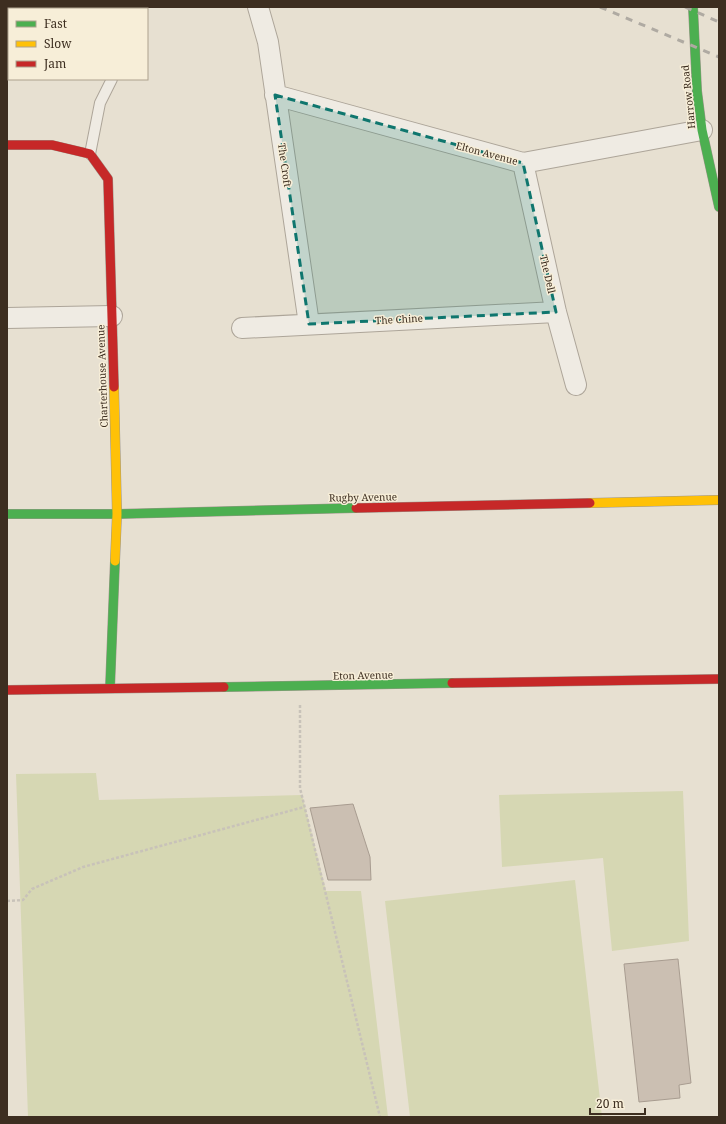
<svg xmlns="http://www.w3.org/2000/svg" width="726" height="1124" viewBox="0 0 726 1124" font-family="'Noto Serif',serif">
  <style>
    .green { fill: #d6d7b3 }
    .building { fill: #cbbfb2; stroke: #a89c90 }
    .lines { fill: none; stroke-linecap: round; stroke-linejoin: round }
    .lane-casing { stroke: #ada599; stroke-width: 12 }
    .street-casing { stroke: #ada599; stroke-width: 22 }
    .fast-casing { stroke: #9c958a; stroke-width: 10 }
    .slow-casing { stroke: #9c958a; stroke-width: 10 }
    .jam-casing { stroke: #9c958a; stroke-width: 10 }
    .path { stroke: #c8c2b9; stroke-width: 2.5; stroke-dasharray: 3 2; stroke-linecap: butt }
    .lane { stroke: #efebe3; stroke-width: 10 }
    .street { stroke: #efebe3; stroke-width: 20 }
    .fast { stroke: #4caf50; stroke-width: 9 }
    .slow { stroke: #ffc107; stroke-width: 9 }
    .jam { stroke: #c62828; stroke-width: 9 }
    .rail { stroke: #afaaa2; stroke-width: 3; stroke-dasharray: 7 7; stroke-linecap: butt }
    .marked { fill: #0f766e; fill-opacity: 0.2; stroke: #0f766e; stroke-width: 3; stroke-dasharray: 8 5; stroke-linejoin: round }
    .labels { text-anchor: middle; stroke-width: 3; stroke-linejoin: round; paint-order: stroke }
    .street-label { font-size: 10px; fill: #3d2e20; stroke: #f7eed8 }
  </style>
  <rect width="100%" height="100%" fill="#e7e0d1"/>
  <path class="green" d="M96 773 99 800 302 795 326 891H361L388 1117H28L16 774Z
    M683 791 689 941 612 951 603 858 502 867 499 795Z
    M575 880 602 1117H410L385 901Z"/>
  <path class="building" d="M353 804 370 857 371 880H328L310 808Z
    M678 959 691 1083 679 1085 680 1098 639 1102 624 964Z"/>
  <g class="lines">
    <defs>
      <path id="lane" d="M90 154 100 103 112 79"/>
      <path id="street" d="M258 7 268 42 309 324
        M275 95 523 163 702 130
        M523 163 556 312 576 385
        M7 318 112 316
        M242 328 556 312"/>
      <path id="fast" d="M693 7 697 91 702 130 719 207
        M7 514H117L356 508
        M224 687 452 683
        M110 688 115 561"/>
      <path id="slow" d="M114 387 117 514 115 561
        M590 503 719 500"/>
      <path id="jam" d="M7 145H52L90 154 108 179 114 387
        M356 508 590 503
        M452 683 719 679
        M7 690 224 687"/>
    </defs>
    <use href="#lane" class="lane-casing"/>
    <use href="#street" class="street-casing"/>
    <use href="#fast" class="fast-casing"/>
    <use href="#slow" class="slow-casing"/>
    <use href="#jam" class="jam-casing"/>
    <path class="path" d="M300 705V788L380 1117
      M7 901 23 900 32 889 83 867 304 807"/>
    <use href="#lane" class="lane"/>
    <use href="#street" class="street"/>
    <use href="#fast" class="fast"/>
    <use href="#slow" class="slow"/>
    <use href="#jam" class="jam"/>
    <path class="rail" d="M600 7 719 57
      M685 7 719 22"/>
  </g>
  <path class="marked" d="M275 95 523 163 556 312 309 324Z"/>
  <g class="labels">
    <g class="street-label">
      <text transform="translate(688 97) rotate(-96)" y="4">Harrow Road</text>
      <text transform="translate(487 153) rotate(15)" y="4">Elton Avenue</text>
      <text transform="translate(285 165) rotate(82)" y="4">The Croft</text>
      <text transform="translate(548 274) rotate(77)" y="4">The Dell</text>
      <text transform="translate(399 319) rotate(-3)" y="4">The Chine</text>
      <text transform="translate(102 376) rotate(-92)" y="4">Charterhouse Avenue</text>
      <text transform="translate(363 497) rotate(-1)" y="4">Rugby Avenue</text>
      <text transform="translate(363 675) rotate(-1)" y="4">Eton Avenue</text>
    </g>
  </g>
  <rect width="726" height="1124" fill="none" stroke="#3d2e20" stroke-width="16"/>
  <rect x="8" y="8" width="140" height="72" fill="#f7eed8" stroke="#ada18e"/>
  <rect x="16" y="21" width="20" height="6" fill="#4caf50" stroke="#ada18e"/>
  <text x="44" y="28" font-size="12" fill="#3d2e20">Fast</text>
  <rect x="16" y="41" width="20" height="6" fill="#ffc107" stroke="#ada18e"/>
  <text x="44" y="48" font-size="12" fill="#3d2e20">Slow</text>
  <rect x="16" y="61" width="20" height="6" fill="#c62828" stroke="#ada18e"/>
  <text x="44" y="68" font-size="12" fill="#3d2e20">Jam</text>
  <path d="M590 1108v6h55v-6" fill="none" stroke="#3d2e20" stroke-width="2"/>
  <text x="596" y="1108" font-size="12" fill="#3d2e20" stroke="#f7eed8" stroke-width="3" paint-order="stroke">20 m</text>
</svg>
